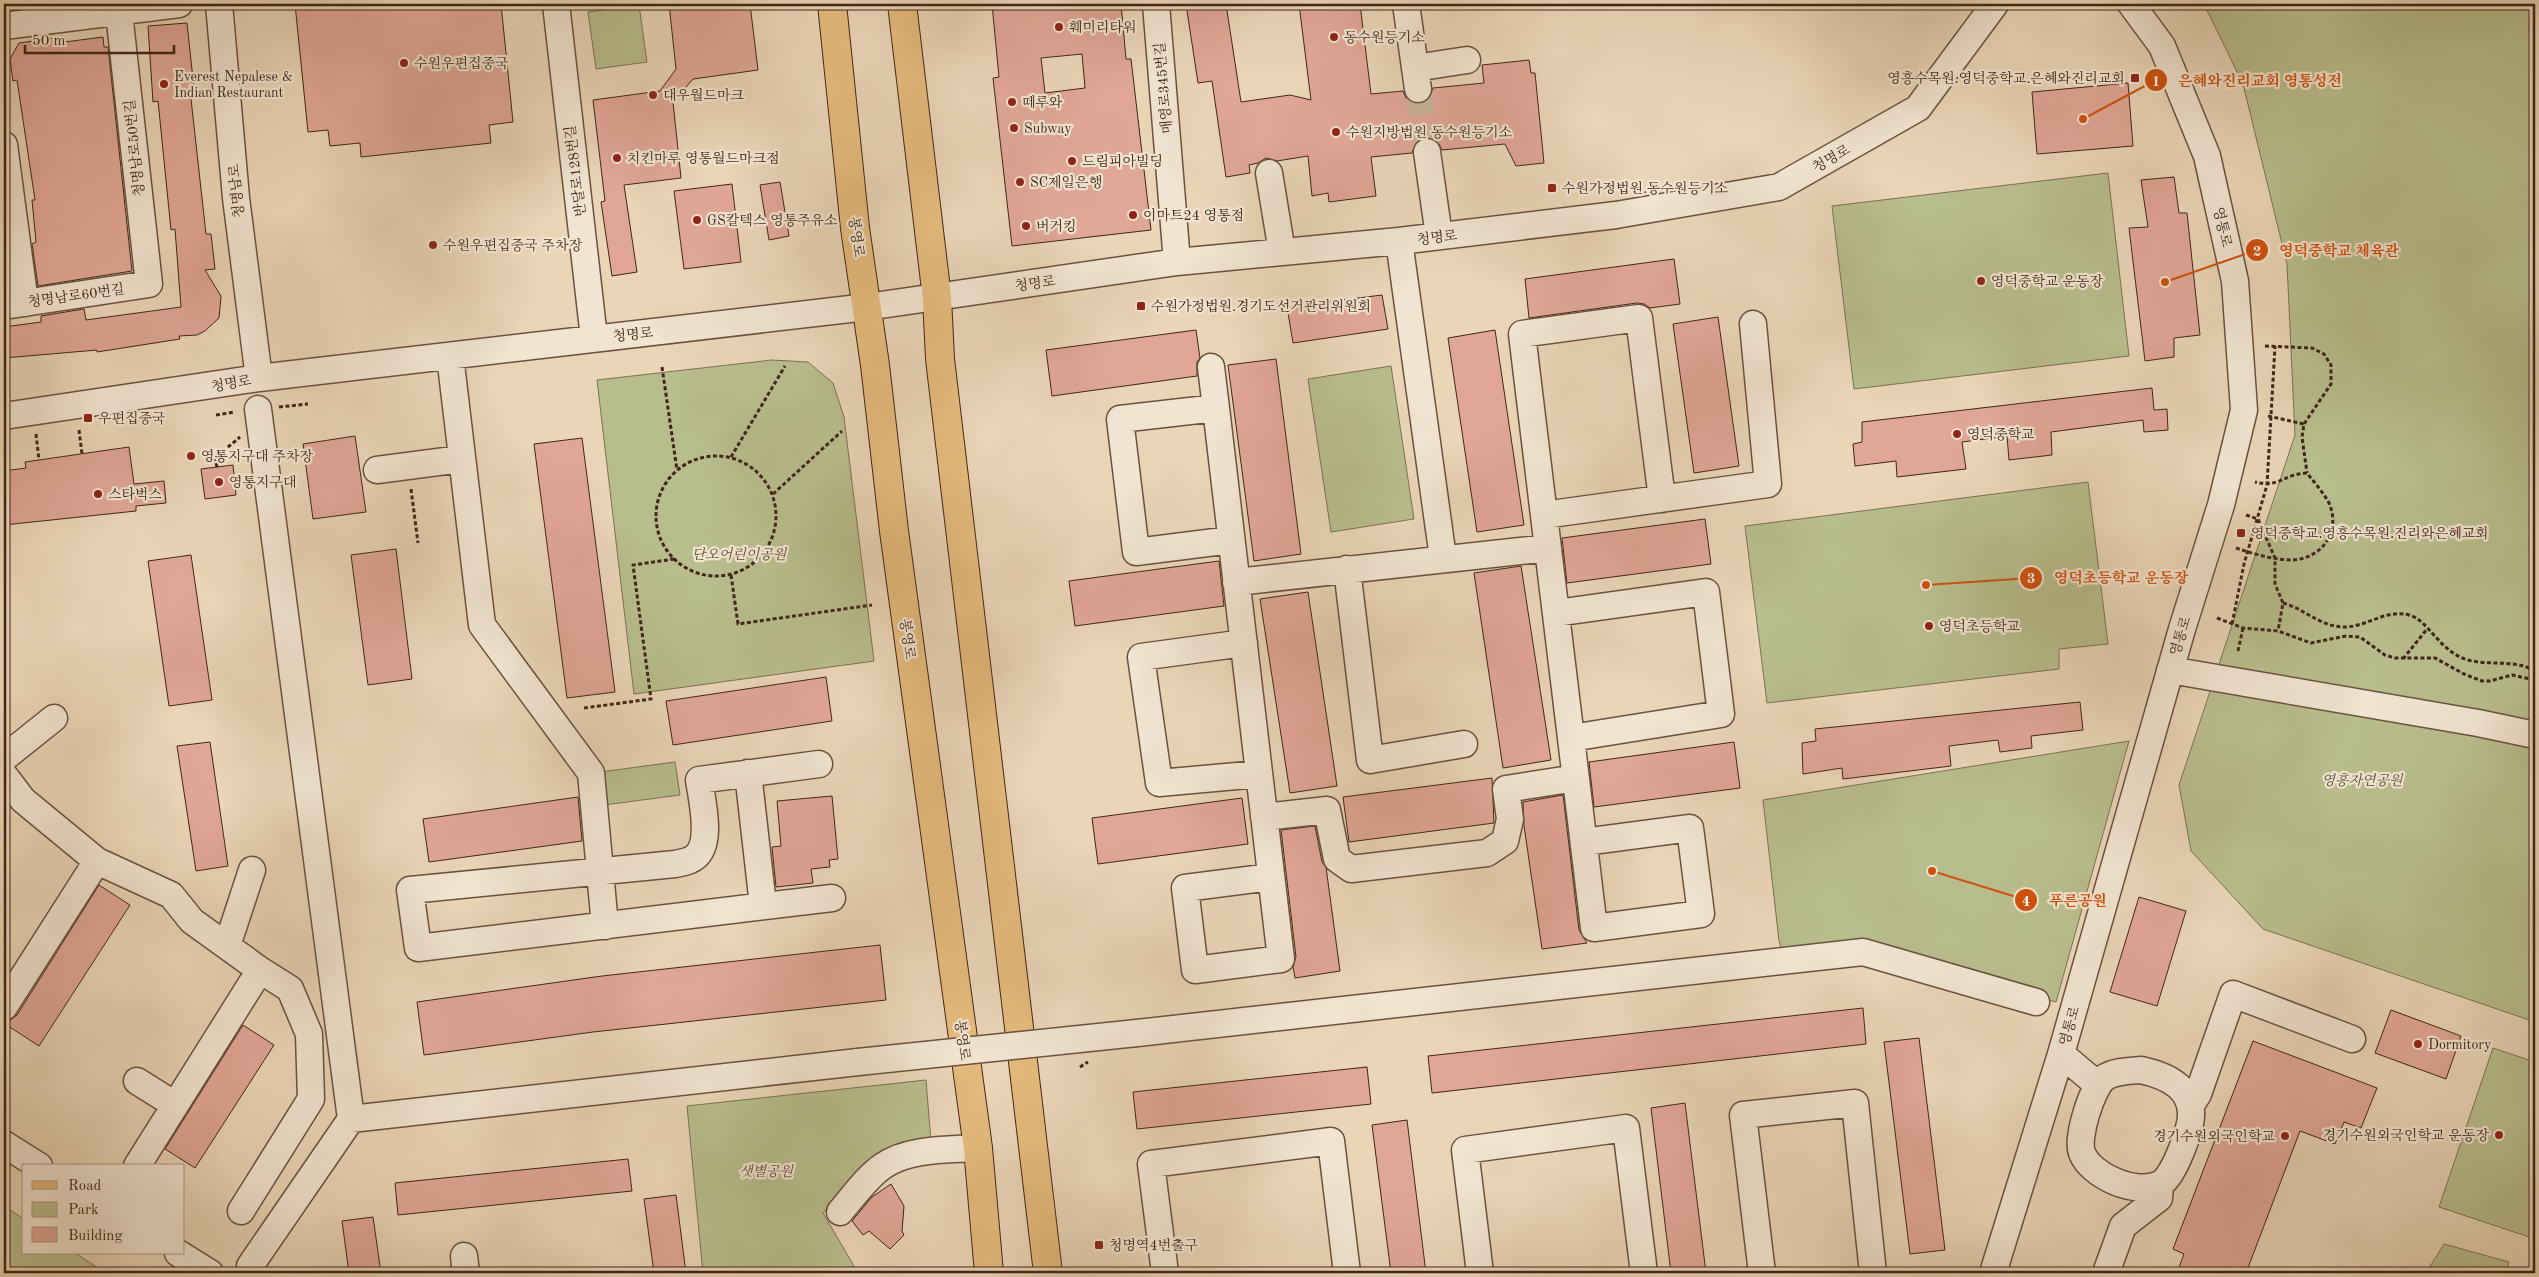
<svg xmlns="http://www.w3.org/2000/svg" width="2539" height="1277" viewBox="0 0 2539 1277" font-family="'Old Standard TT','Noto Serif KR',serif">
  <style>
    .green { fill: #b8bd8d; stroke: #7c7252 }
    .building { fill: #e0a696; stroke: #402617; fill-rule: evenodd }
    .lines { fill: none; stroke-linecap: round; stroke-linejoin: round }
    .minor-tunnel { stroke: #c8b297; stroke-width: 26; stroke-dasharray: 26 13; stroke-linecap: butt }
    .minor-casing { stroke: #6a523f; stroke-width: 29 }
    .major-casing { stroke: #402617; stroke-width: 30 }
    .path { stroke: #402617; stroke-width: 3; stroke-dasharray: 4 2.5; stroke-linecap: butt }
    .minor { stroke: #f1e4d0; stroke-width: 26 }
    .major { stroke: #e5ba7c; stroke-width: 28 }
    .minor-bridge-casing { stroke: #6a523f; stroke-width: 29; stroke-linecap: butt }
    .minor-bridge { stroke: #f1e4d0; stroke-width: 26 }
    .poi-dot { fill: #8f2418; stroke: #f1e4d0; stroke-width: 2 }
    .labels { text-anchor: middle; stroke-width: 4.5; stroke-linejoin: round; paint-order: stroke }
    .poi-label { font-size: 14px; fill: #402617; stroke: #f1e4d0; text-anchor: start }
    .street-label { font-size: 14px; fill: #402617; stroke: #f1e4d0 }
    .park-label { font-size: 14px; font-style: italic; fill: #5e4c34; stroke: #f1e4d0 }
    .leader { fill: none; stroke: #cf510e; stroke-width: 2 }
    .callout-dot { fill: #cf510e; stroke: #f1e4d0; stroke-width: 2 }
    .mark-label { font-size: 15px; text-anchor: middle; font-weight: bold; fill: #fff }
    .callout-label { font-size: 15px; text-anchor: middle; font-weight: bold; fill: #cf510e; stroke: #f1e4d0; stroke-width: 4.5; stroke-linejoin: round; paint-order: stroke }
  </style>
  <rect width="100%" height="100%" fill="#ead5b7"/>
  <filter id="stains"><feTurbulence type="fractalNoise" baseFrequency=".004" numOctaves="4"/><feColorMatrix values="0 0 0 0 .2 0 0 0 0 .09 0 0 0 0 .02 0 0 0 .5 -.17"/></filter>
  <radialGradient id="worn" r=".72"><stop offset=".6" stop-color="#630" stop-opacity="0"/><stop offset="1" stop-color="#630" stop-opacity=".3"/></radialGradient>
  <path class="green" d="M2204 4H2535V1022L2263 929 2191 851 2179 785 2295 435 2287 264 2243 84Z
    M639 5 647 62 596 69 588 12Z
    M2108 173 2129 356 1854 389 1832 206Z
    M772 360 808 362 833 383 844 417 874 661 634 694 597 380Z
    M1391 366 1414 519 1331 532 1308 379Z
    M2088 482 2108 644 2059 649V669L1767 703 1745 526Z
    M2129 741 2056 1002 1863 952 1785 961 1779 941 1763 800Z
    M675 762 680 795 604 805 600 772Z
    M2493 1048 2535 1062V1239L2439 1207Z
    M926 1080 932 1154 878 1163 823 1213 858 1273H703L687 1106Z
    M4 1206 24 1219V1253H75L106 1273H4Z
    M2444 1244 2509 1262 2506 1273H2426Z"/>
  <path class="building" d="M295 4H501L513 122 489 125 491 143 361 157 360 143 330 146 328 130 308 132Z
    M669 4H750L758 70 693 79 673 102 681 178 624 185 637 272 612 276 601 202 605 201 593 100 660 91 676 69Z
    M992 4H1121L1126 59H1131L1151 230 1012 246 993 78 999 77ZM1082 54 1085 88 1045 93 1041 58Z
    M1186 4H1226L1241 102 1290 95 1311 100 1299 4H1360L1371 94 1403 91 1406 98 1412 103 1421 104 1428 100 1433 88 1484 83 1482 65 1529 60 1531 73H1535L1544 163 1516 166 1505 144 1442 150 1438 142 1425 137 1417 141 1412 153 1371 157 1376 196 1329 202 1328 193 1312 196 1308 156 1277 161 1266 158 1258 163 1249 165 1250 173 1226 177 1212 81 1198 83Z
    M187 23 195 98 191 99 206 234H211L215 269 205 270 221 296 219 318 205 331 197 335 179 336 180 339 97 352V350L4 358V327L41 322V316L84 309 86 320 181 307 175 229 171 230 158 101 153 102 148 26Z
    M103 37 104 47H108L132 271 38 286 32 244 36 242 32 200H35L17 80 13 81 10 59 19 43 56 38 57 43Z
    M2128 83 2133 146 2037 154 2032 92Z
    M2174 177 2179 213H2187L2200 335 2174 338V357L2145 361 2129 228 2148 227 2141 180Z
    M780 182 789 236 769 240 760 185Z
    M732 184 741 262 684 269 674 191Z
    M1674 259 1680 304 1650 308 1644 304 1637 303 1529 318 1525 279Z
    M1382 295 1388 329 1293 343 1287 307Z
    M1718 317 1739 466 1694 473 1673 324Z
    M1196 330 1200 358 1197 362V376L1052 396 1046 350Z
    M1495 330 1524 525 1477 532 1448 338Z
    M1276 359 1301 554 1254 561 1228 365Z
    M2152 388 2154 410 2167 409 2168 430 2144 432 2143 420 2051 432 2052 455 2009 460 2007 436 1962 442 1966 469 1897 477 1896 461 1855 466 1853 444 1862 442V422Z
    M355 436 366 512 313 519 303 444Z
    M582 438 615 692 567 698 534 444Z
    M129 447 134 484 164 481 166 503 136 506V511L4 525V471L26 468 25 462Z
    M233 465 236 495 205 499 201 469Z
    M1705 519 1711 564 1567 583 1562 538Z
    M396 549 412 679 368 685 351 555Z
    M191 555 212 700 169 706 148 561Z
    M1219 561 1224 606 1075 626 1069 581Z
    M1521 566 1551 760 1503 768 1474 573Z
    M1308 592 1337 786 1290 793 1260 599Z
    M826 677 832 721 673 745 666 701Z
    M2080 702 2083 730 2031 736 2032 748 2000 752 1998 740 1949 746 1951 766 1843 779 1842 768 1803 774 1802 743 1816 741 1815 729Z
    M210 742 228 866 196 871 177 746Z
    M1734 742 1740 788 1594 807 1589 762Z
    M1492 778 1494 823 1349 842 1343 797Z
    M1563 795 1579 930 1587 943 1542 949 1524 826 1523 802Z
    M832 796 838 859 829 860 830 867 811 869 813 883 776 887 772 847 781 846 777 801Z
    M578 797 582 841 429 862 423 819Z
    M1242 798 1248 844 1098 864 1092 818Z
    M1315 826 1322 862 1326 867 1340 971 1295 978 1293 967 1296 957 1281 830Z
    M99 885 130 905 39 1046 5 1024 17 1015Z
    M2139 897 2186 911 2157 1006 2110 992Z
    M880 945 886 1000 593 1032 424 1055 417 1002 602 976Z
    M1863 1008 1866 1044 1432 1093 1428 1056Z
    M2391 1010 2461 1036 2446 1079 2375 1053Z
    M243 1025 274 1045 195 1168 165 1149Z
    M1919 1038 1945 1250 1910 1254 1884 1042Z
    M2253 1041 2377 1088 2361 1128 2344 1122 2335 1144 2300 1131 2246 1273H2177L2184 1254 2173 1249Z
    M1367 1067 1371 1104 1137 1129 1133 1092Z
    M1685 1103 1706 1273H1671L1651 1108Z
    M1407 1120 1426 1273H1391L1372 1125Z
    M628 1159 632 1191 398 1215 395 1183Z
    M891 1184 904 1206 902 1231 904 1235 890 1249 869 1231 863 1235 852 1221 872 1197Z
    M676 1195 686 1273H654L644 1199Z
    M373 1217 381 1273H349L342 1221Z"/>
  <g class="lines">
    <path class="minor-tunnel" d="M1418 89 1427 152"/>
    <defs>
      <path id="minor" d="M219 4 236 198 259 378
        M556 4 594 338
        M1156 4 1177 262
        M1406 4 1418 89
        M4 26 179 4
        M1415 68 1467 60
        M4 145 25 303
        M1427 152 1439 236
        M1269 173 1282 252
        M1399 241 1443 558
        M4 306 149 284 118 4
        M450 356 482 625 591 773 605 926
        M1211 367 1216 408 1281 959 1195 970 1185 888 1271 877
        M1216 408 1120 419 1136 552 1231 540
        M4 416 259 378 867 307 1177 262 1399 241 1616 215 1779 187 1918 108 1995 4
        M377 470 461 459
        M1544 515 1768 484 1753 324
        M1347 569 1370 760 1464 744
        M1236 582 1548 548
        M1556 613 1706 592 1721 714 1571 738
        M1244 643 1141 657 1159 783 1259 774
        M2170 670 2478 723 2535 735
        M4 758 54 718
        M819 764 699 780C702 801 715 850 690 860 686 862 680 863 675 864L410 890 418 948 832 898
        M748 773 763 905
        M4 775 23 800 97 861 171 895 192 921 260 970 137 1166
        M1264 817 1327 810 1337 859 1351 869 1487 853 1505 841 1510 819 1506 789 1576 778
        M1584 842 1690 828 1701 914 1594 928 1522 334 1639 318 1662 499
        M227 946 252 870
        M4 1007 97 861
        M1137 1033 1863 952 2036 1002
        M2061 1054 2098 1085
        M2141 1070C2169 1076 2197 1090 2190 1124 2187 1137 2173 1178 2160 1184 2136 1196 2091 1176 2082 1153 2076 1138 2092 1088 2104 1078 2114 1071 2129 1071 2141 1070Z
        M137 1081 175 1105
        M2191 1105 2198 1094 2233 994 2352 1039
        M351 1119 858 1062
        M4 1144 39 1166
        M241 1211 311 1099 309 1034 290 989 260 970
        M840 1212C852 1198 868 1176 883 1166 909 1148 948 1150 978 1148
        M178 1253 210 1273
        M464 1256 466 1273
        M250 1266 351 1119 258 409
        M1165 1273 1151 1164 1331 1141 1347 1273
        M1480 1273 1465 1150 1626 1128 1644 1273
        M1762 1273 1743 1115 1855 1103 1873 1273
        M1993 1273 2061 1054 2182 629 2221 505 2244 410 2235 281 2207 156 2162 46 2131 4
        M2106 1273 2123 1226 2159 1198 2160 1184"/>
      <path id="major" d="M832 4 855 228 875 365 894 531 978 1148 989 1273
        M902 4 937 298 940 359 1048 1273"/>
    </defs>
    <use href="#minor" class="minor-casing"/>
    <use href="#major" class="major-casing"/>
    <path class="path" d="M2265 346 2312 348 2324 354 2331 365V384L2304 424 2302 437 2307 473
      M662 367 677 470
      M279 407 308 404
      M216 415 235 412
      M2268 416 2304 424
      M79 430 82 454
      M36 434 39 460
      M656 516a60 60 0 1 1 120 0a60 60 0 1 1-120 0Z
      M731 457 785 366
      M217 467 215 458 240 437
      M411 489 418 543
      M773 494 842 431
      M2246 515 2258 519 2275 558V584L2283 603 2278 631
      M2236 548C2254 554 2274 560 2293 560 2324 558 2342 529 2328 501 2322 491 2314 482 2307 473 2283 474 2280 488 2255 482
      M731 575 738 624 872 605
      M2283 603C2305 609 2322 628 2346 627 2368 626 2386 609 2409 615 2429 620 2438 651 2468 660 2490 666 2515 659 2535 671
      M2217 618 2243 628 2278 631 2311 643 2346 636 2360 637 2385 655 2395 658H2435L2464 674 2482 681H2490L2512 675 2535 680
      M2232 624 2244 564 2267 485 2275 346
      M2238 651 2243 628
      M2403 659 2427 629
      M584 708 651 699 633 565 674 559
      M1080 1067 1088 1062"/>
    <use href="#minor" class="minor"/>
    <use href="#major" class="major"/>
    <defs>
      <path id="minor-bridge" d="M858 1062 1137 1033"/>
    </defs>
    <use href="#minor-bridge" class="minor-bridge-casing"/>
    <use href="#minor-bridge" class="minor-bridge"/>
  </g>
  <g class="poi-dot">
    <circle cx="1059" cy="27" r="5"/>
    <circle cx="1334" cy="37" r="5"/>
    <circle cx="404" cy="63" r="5"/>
    <rect x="2130" y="73" width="10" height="10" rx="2.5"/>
    <circle cx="164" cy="84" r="5"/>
    <circle cx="653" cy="95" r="5"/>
    <circle cx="1012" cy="102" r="5"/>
    <circle cx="1014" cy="128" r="5"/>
    <circle cx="1336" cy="132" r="5"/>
    <circle cx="617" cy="158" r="5"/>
    <circle cx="1072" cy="161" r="5"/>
    <circle cx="1020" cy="182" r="5"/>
    <rect x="1547" y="183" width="10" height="10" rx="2.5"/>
    <circle cx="1133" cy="215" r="5"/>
    <circle cx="697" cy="220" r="5"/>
    <circle cx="1026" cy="226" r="5"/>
    <circle cx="433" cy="245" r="5"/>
    <circle cx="1981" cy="281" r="5"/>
    <rect x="1136" y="301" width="10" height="10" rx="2.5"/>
    <rect x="83" y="413" width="10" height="10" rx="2.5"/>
    <circle cx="1957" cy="434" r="5"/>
    <circle cx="191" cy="456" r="5"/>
    <circle cx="219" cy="482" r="5"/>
    <circle cx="98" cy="494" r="5"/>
    <rect x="2236" y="528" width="10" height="10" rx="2.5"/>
    <circle cx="1929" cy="626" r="5"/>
    <circle cx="2418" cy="1044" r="5"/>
    <circle cx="2499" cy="1135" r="5"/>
    <circle cx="2285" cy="1136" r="5"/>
    <rect x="1094" y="1240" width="10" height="10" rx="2.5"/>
  </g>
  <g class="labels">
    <g class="poi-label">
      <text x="1069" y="32">훼미리타워</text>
      <text x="1344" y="42">동수원등기소</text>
      <text x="414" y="68">수원우편집중국</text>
      <text x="174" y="81">Everest Nepalese &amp;<tspan x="174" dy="16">Indian Restaurant</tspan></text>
      <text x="2125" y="83" text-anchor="end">영흥수목원.영덕중학교.은혜와진리교회</text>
      <text x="663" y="100">대우월드마크</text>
      <text x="1022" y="107">떼루와</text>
      <text x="1024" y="133">Subway</text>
      <text x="1346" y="137">수원지방법원 동수원등기소</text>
      <text x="627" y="163">치킨마루 영통월드마크점</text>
      <text x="1082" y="166">드림피아빌딩</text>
      <text x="1030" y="187">SC제일은행</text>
      <text x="1562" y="193">수원가정법원.동수원등기소</text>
      <text x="1143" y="220">이마트24 영통점</text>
      <text x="707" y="225">GS칼텍스 영통주유소</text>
      <text x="1036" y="231">버거킹</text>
      <text x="443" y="250">수원우편집중국 주차장</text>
      <text x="1991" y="286">영덕중학교 운동장</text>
      <text x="1151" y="311">수원가정법원.경기도선거관리위원회</text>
      <text x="98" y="423">우편집중국</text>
      <text x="1967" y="439">영덕중학교</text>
      <text x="201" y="461">영통지구대 주차장</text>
      <text x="229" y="487">영통지구대</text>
      <text x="108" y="499">스타벅스</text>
      <text x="2251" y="538">영덕중학교.영흥수목원.진리와은혜교회</text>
      <text x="1939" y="631">영덕초등학교</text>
      <text x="2428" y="1049">Dormitory</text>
      <text x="2489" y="1140" text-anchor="end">경기수원외국인학교 운동장</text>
      <text x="2275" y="1141" text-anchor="end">경기수원외국인학교</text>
      <text x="1109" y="1250">청명역4번출구</text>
    </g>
    <g class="street-label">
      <text transform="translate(1163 88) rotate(-95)" y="5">매영로345번길</text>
      <text transform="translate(134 148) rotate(-96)" y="5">청명남로50번길</text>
      <text transform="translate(1831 158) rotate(-30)" y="5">청명로</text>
      <text transform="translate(575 171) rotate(-97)" y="5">반달로128번길</text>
      <text transform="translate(236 191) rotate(-96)" y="5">청명남로</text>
      <text transform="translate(2223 227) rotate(77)" y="5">영통로</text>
      <text transform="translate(857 237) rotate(82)" y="5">봉영로</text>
      <text transform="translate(1437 237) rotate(-7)" y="5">청명로</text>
      <text transform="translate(1035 283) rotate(-8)" y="5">청명로</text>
      <text transform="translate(76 295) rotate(-8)" y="5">청명남로60번길</text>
      <text transform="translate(633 334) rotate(-6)" y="5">청명로</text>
      <text transform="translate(231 383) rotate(-10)" y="5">청명로</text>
      <text transform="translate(2180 636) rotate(-73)" y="5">영통로</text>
      <text transform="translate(908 639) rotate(82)" y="5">봉영로</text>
      <text transform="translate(2069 1026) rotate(-74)" y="5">영통로</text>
      <text transform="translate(963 1040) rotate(82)" y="5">봉영로</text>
    </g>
    <g class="park-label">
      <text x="739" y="559">단오어린이공원</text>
      <text x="2362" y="785">영흥자연공원</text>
      <text x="766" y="1176">샛별공원</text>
    </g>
  </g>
  <path class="leader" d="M2083 119L2156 80M2165 282L2257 250M1926 585L2031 578M1932 871L2026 900"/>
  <g class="callout-dot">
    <circle cx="2083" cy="119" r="5"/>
    <circle cx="2165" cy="282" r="5"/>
    <circle cx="1926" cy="585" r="5"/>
    <circle cx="1932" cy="871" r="5"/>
    <circle cx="2156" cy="80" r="12"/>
    <circle cx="2257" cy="250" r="12"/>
    <circle cx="2031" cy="578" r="12"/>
    <circle cx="2026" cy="900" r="12"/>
  </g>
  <g class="mark-label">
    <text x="2156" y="86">1</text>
    <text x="2257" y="256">2</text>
    <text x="2031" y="583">3</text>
    <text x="2026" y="906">4</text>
  </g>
  <g class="callout-label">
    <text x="2260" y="86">은혜와진리교회 영통성전</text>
    <text x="2339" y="256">영덕중학교 체육관</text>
    <text x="2121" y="583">영덕초등학교 운동장</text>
    <text x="2078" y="906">푸른공원</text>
  </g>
  <rect width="2539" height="1277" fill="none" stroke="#ead5b7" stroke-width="20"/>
  <rect x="5" y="5" width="2529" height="1267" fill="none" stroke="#402617" stroke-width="2.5"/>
  <rect x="10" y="10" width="2519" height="1257" fill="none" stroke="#402617"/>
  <rect x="22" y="1164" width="162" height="90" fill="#f1e4d0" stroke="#aa9886"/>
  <rect x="32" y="1181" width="25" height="8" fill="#e5ba7c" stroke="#aa9886"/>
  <text x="68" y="1190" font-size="15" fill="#402617">Road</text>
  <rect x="32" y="1202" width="25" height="15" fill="#b8bd8d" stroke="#aa9886"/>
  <text x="68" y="1214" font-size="15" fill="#402617">Park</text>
  <rect x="32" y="1227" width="25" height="15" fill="#e0a696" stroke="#aa9886"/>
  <text x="68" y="1240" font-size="15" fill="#402617">Building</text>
  <path d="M25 45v8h149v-8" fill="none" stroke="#402617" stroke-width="2.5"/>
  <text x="32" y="45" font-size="15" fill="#402617" stroke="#f1e4d0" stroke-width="4" paint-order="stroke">50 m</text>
  <rect width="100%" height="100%" filter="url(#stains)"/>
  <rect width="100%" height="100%" fill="url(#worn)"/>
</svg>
